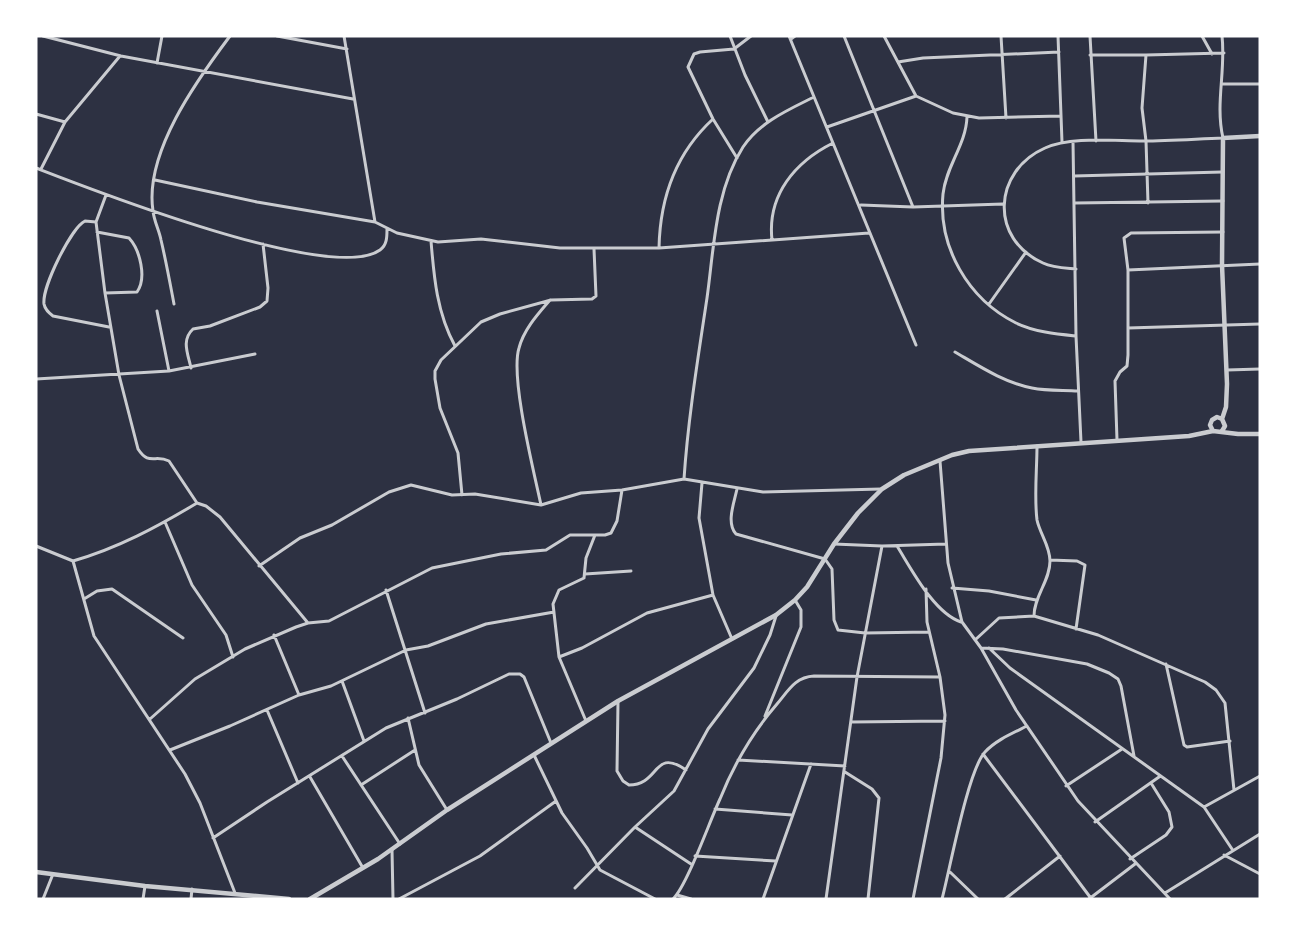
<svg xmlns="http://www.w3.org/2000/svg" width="1296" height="935" viewBox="0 0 1296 935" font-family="'Crimson Pro',serif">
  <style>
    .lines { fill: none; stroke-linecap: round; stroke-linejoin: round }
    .minor { stroke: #caccd0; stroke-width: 3 }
    .tertiary { stroke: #caccd0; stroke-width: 4.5 }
  </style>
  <rect width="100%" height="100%" fill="#2d3142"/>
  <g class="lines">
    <path class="minor" d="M43 36 121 56 353 99
      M277 36 347 49
      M344 36 375 222
      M730 36 745 75 768 122
      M789 36 916 345
      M844 36 913 207
      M884 36 916 96 953 113 979 118 1061 116
      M1001 36 1006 118
      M1058 36 1062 142
      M1090 36 1096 141
      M1202 36 1212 54
      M791 39 795 36
      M1090 55H1146L1142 108 1146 141 1148 203
      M1146 55 1224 53
      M898 62 923 58 1059 52
      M157 63 162 36
      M1222 84H1260
      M36 114 65 122
      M967 117C966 145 946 166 943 194 938 247 968 299 1016 323 1035 332 1056 334 1076 336
      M827 127 916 96
      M1073 142 1076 336 1081 442
      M737 158 713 119 688 67 694 54 700 52 734 49 751 36
      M36 168C93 190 332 284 380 250 387 245 387 237 387 229
      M41 169 65 122 120 56
      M1074 176 1222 172
      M155 180 257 202 375 222 397 233 438 242 481 239 560 248H659L869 233
      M106 195 96 222 105 293 119 375 138 449C149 466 155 454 169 461L197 503 206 506 220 517 308 623
      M1075 203 1223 201
      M861 205 913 207 1003 204
      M96 222 85 221C71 228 42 287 44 304 45 310 49 313 53 316L109 327
      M97 232 129 238C140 250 147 278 137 292L105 293
      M772 240C767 195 795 162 833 143
      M431 241C434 278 437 313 455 346
      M659 248C660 198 676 153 713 119
      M1076 269C1065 268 1053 268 1043 263 989 239 993 171 1045 148 1070 136 1114 141 1143 141 1169 141 1196 139 1223 138 1215 104 1226 70 1222 36
      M1128 270 1260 264
      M174 304C170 283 166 261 161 240 159 230 154 221 153 211 144 153 197 80 230 36
      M989 304 1026 252
      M157 311 169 371
      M1128 328 1260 324
      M955 352C979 366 1005 383 1032 388 1047 391 1063 390 1078 391
      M191 368C188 354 181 340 193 329L210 326 260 307 267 301 268 288 263 244
      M1227 370 1260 369
      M36 379 169 371 255 354
      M1117 440 1115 381 1120 372 1127 366 1128 355V270L1124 238 1131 233 1223 232
      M940 461 948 563 962 622 981 648 1016 710 1078 801 1170 899
      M684 479C688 419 698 358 707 298 714 248 715 191 743 147 760 122 788 110 814 97
      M702 483 699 518 713 595 732 639
      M737 489C734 503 726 523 736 534L825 559 832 569 834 620 838 630 865 633 929 632
      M462 495 458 453 440 408 435 379V371L441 360 481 322 500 314 551 300 592 299 596 296 594 249
      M541 505C534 472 510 377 519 348 524 329 538 314 550 300
      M165 522 192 585 226 635 233 657
      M834 544 882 546
      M36 546 73 561 94 636 185 774 200 803 235 893
      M897 546C912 570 934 613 961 622
      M1050 560 1077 561 1085 565 1076 629
      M73 561C118 548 157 527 197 503
      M259 566 300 538 332 525 389 492 411 485 452 495 475 494 541 505 581 493 622 490 684 479 763 492 881 489
      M585 574 631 571
      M952 588 989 591 1036 600
      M386 590 425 713
      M84 599 97 591 112 589 183 638
      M1034 616C1034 596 1050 581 1050 561 1050 546 1040 534 1037 520 1034 496 1037 469 1037 446
      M274 635 299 695
      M975 640 999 618 1034 616 1098 635 1205 682 1216 690 1225 703 1234 790
      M981 648 1003 649 1087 664 1109 673 1118 679 1121 686 1134 756
      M989 648 1010 668 1204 807 1232 849
      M559 657 582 648 647 613 713 595
      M1166 664 1184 745 1187 747 1230 741
      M342 681 364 741
      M618 702 617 771 623 781 629 785C660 785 653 747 686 770
      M267 710 298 783
      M765 716 801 627V610L795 600
      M408 718 419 765 447 810
      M150 719 195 679 245 649 296 627 308 623 329 621 432 568 501 554 546 550 570 535H605L611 533 617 521 622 490
      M586 721 559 657 553 604 559 590 584 578 586 558 595 535
      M851 722 945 721
      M170 750 230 726 299 695 331 686 406 650 428 646 486 624 554 612
      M983 754 1090 897
      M534 755 562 813 587 848 600 870 655 899
      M342 756 400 844
      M738 760 845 766
      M845 772 872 789 879 798 868 899
      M310 777 363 868
      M361 785 415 750
      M1066 786 1122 749
      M1204 807 1260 776
      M715 809 792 815
      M1095 822 1159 777
      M635 827 691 864
      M213 838 267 802 386 728 457 699 509 674H520L524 677 551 743
      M392 850 393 899
      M1224 855 1260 874
      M695 856 776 861
      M1130 859 1166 835 1172 827 1169 812 1151 783
      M950 872 978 899
      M575 888 635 827 674 791 708 729 754 668 770 635 776 616
      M1165 893 1260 834
      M677 895 691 899
      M43 899 53 874
      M143 899 145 886
      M191 899 192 889
      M399 899 480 856 556 801
      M673 899C687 886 710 820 720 799 734 764 752 733 777 704 788 691 795 677 814 676L940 677
      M763 899 811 764
      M826 899 857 677 882 546 946 544
      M913 899 941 758 945 715 940 677 927 622 926 589
      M942 899C950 869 968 770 985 752 996 740 1013 733 1027 726
      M1005 899 1060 856
      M1089 899 1135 864"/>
    <path class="tertiary" d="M1213 431 1210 425 1212 420 1217 417 1222 419
      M1222 431 1225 426 1222 419 1226 407 1227 384 1222 265 1223 138 1260 136
      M36 872 145 886 289 899
      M310 899 378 859 447 810 618 701 776 615 795 600 807 587 834 544 858 513 882 489 904 475 952 455 969 451 1189 436 1213 431 1238 434H1260"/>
  </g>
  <rect width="1296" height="935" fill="none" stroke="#ffffff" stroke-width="75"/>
</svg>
